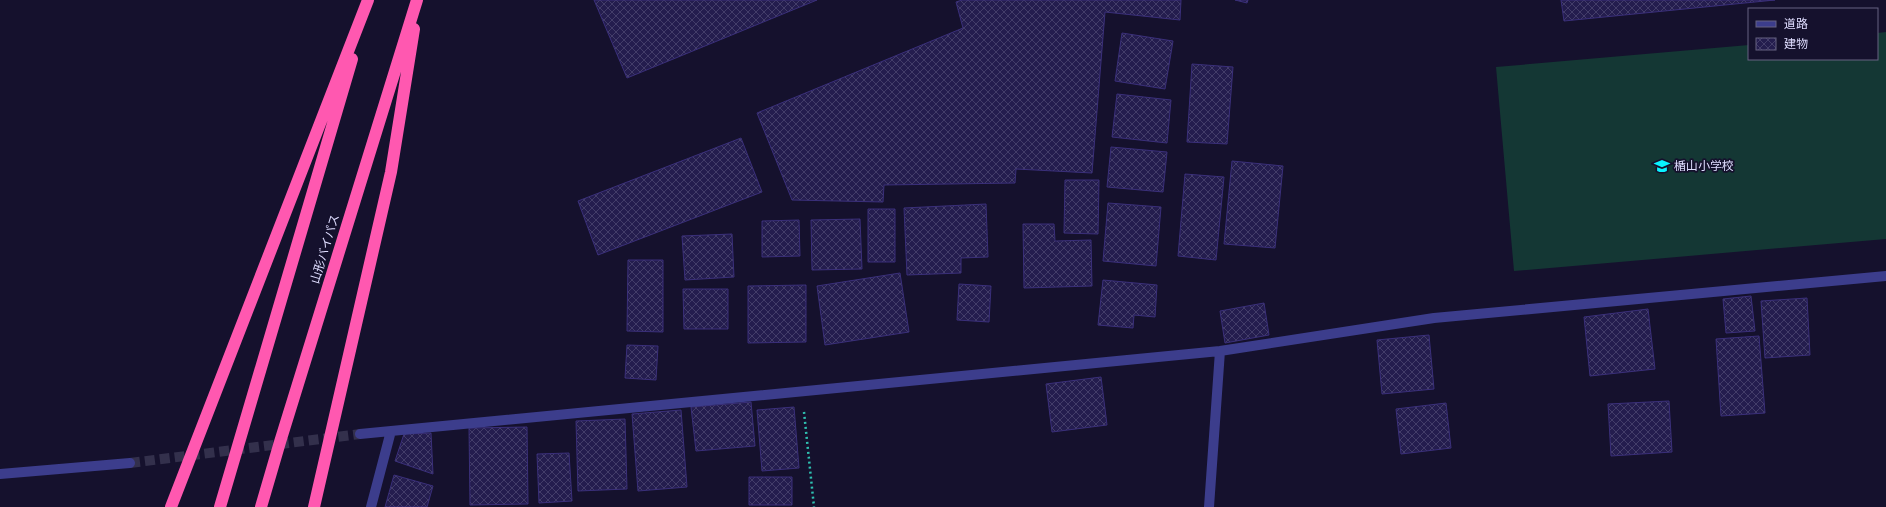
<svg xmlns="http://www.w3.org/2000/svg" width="1886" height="507" viewBox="0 0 1886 507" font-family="Ubuntu,'Noto Sans JP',sans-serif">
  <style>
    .pitch { fill: #143734 }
    .building { fill: url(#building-cross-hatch); stroke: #3a2f7a }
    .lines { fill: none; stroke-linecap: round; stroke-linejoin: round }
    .minor-tunnel { stroke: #33304c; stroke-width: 10; stroke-dasharray: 10 5; stroke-linecap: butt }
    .path { stroke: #2fc1b1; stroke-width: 2.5; stroke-dasharray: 2 3; stroke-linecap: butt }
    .minor { stroke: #3c3d8c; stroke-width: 10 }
    .highway { stroke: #ff58b0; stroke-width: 12 }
    .labels { text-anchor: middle; stroke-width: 3.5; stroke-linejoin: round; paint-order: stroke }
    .poi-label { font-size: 12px; fill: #dfddff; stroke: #15112d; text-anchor: start }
    .street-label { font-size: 12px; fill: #dfddff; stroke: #15112d }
  </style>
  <defs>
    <pattern id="building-cross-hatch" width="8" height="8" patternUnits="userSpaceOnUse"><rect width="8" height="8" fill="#241d4e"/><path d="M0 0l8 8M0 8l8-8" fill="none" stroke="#433d69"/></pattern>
  </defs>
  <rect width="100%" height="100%" fill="#15112d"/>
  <path class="pitch" d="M1886 32V239L1514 271 1496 67 1749 45V59H1877V33Z"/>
  <path class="building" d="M594 0H817L627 78Z
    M962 0H1181L1180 20 1105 12 1092 173 1016 169 1015 183 884 185 883 202 792 200 757 113 963 28 956 2Z
    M1235 0H1248L1247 3Z
    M1561 0H1775L1564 21Z
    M1122 33 1173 41 1165 89 1115 81Z
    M1192 64 1233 67 1227 144 1187 142Z
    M1117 94 1171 100 1167 143 1112 137Z
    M741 138 762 192 598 255 578 201Z
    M1111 147 1167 152 1163 192 1107 187Z
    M1232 161 1283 166 1275 248 1224 244Z
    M1185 174 1224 177 1216 260 1178 256Z
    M1065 180H1099L1098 234 1064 233Z
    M1108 203 1161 207 1156 266 1103 261Z
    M986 204 988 257 961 258V273L907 275 904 208Z
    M868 209H895V262H868Z
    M860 219 862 269 812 270 811 220Z
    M799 220 800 256 762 257V221Z
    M1023 224H1054L1055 241 1091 240 1092 286 1024 288Z
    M732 234 734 277 685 280 682 236Z
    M628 260H663V332L627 331Z
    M900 273 909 332 825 345 817 286Z
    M1103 280 1157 285 1155 317 1134 315 1133 328 1098 325Z
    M959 284 991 286 989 322 957 320Z
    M806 285V342L748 343V286Z
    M683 289H728V329H684Z
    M1751 296 1755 331 1726 333 1723 299Z
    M1807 298 1810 355 1765 358 1761 301Z
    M1264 303 1269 335 1225 343 1220 311Z
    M1648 309 1655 369 1590 376 1584 317Z
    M1429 335 1434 389 1382 394 1377 340Z
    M1759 336 1765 413 1721 416 1716 339Z
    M627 345 658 346 656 380 625 378Z
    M1101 377 1107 425 1052 432 1046 384Z
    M1669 401 1672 452 1611 456 1608 404Z
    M751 402 755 446 696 451 691 407Z
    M1446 403 1451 448 1401 454 1396 409Z
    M794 407 799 468 762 471 757 410Z
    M681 410 687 487 638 491 632 414Z
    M625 419 627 489 578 491 576 421Z
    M527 427 528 504 470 505 469 428Z
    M431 433 433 474 395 461 404 434Z
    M569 453 572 501 539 503 537 454Z
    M394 475 433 486 427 507H385Z
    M749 477H792V505H749Z"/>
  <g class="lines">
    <path class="minor-tunnel" d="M130 463 360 434"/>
    <path class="path" d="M804 412 814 507"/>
    <path class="minor" d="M360 434 1220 351 1434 318 1886 276
      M0 474 130 463
      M371 507 391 431
      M1209 507 1220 351"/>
    <path class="highway" d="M171 507 368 0
      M220 507 352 59
      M261 507 280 442 417 0
      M314 507 391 172 414 29"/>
  </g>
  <defs>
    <symbol id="school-bare" viewBox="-9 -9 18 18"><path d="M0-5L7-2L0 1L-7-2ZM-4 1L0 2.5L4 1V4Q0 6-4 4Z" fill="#09f3ff" stroke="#15112d" stroke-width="2.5" paint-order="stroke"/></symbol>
  </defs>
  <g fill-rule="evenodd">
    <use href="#school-bare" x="1651" y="155" width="22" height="22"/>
  </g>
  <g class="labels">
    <g class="poi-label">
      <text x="1674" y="170">楯山小学校</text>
    </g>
    <g class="street-label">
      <text transform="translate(325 249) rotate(-73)" y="4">山形バイパス</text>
    </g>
  </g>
  <rect x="1748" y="8" width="130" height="52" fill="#15112d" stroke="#666381"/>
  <rect x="1756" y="21" width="20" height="6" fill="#3c3d8c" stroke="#666381"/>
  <text x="1784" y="28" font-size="12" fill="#dfddff">道路</text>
  <rect x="1756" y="38" width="20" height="12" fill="url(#building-cross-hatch)" stroke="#666381"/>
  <text x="1784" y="48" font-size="12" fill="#dfddff">建物</text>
</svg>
